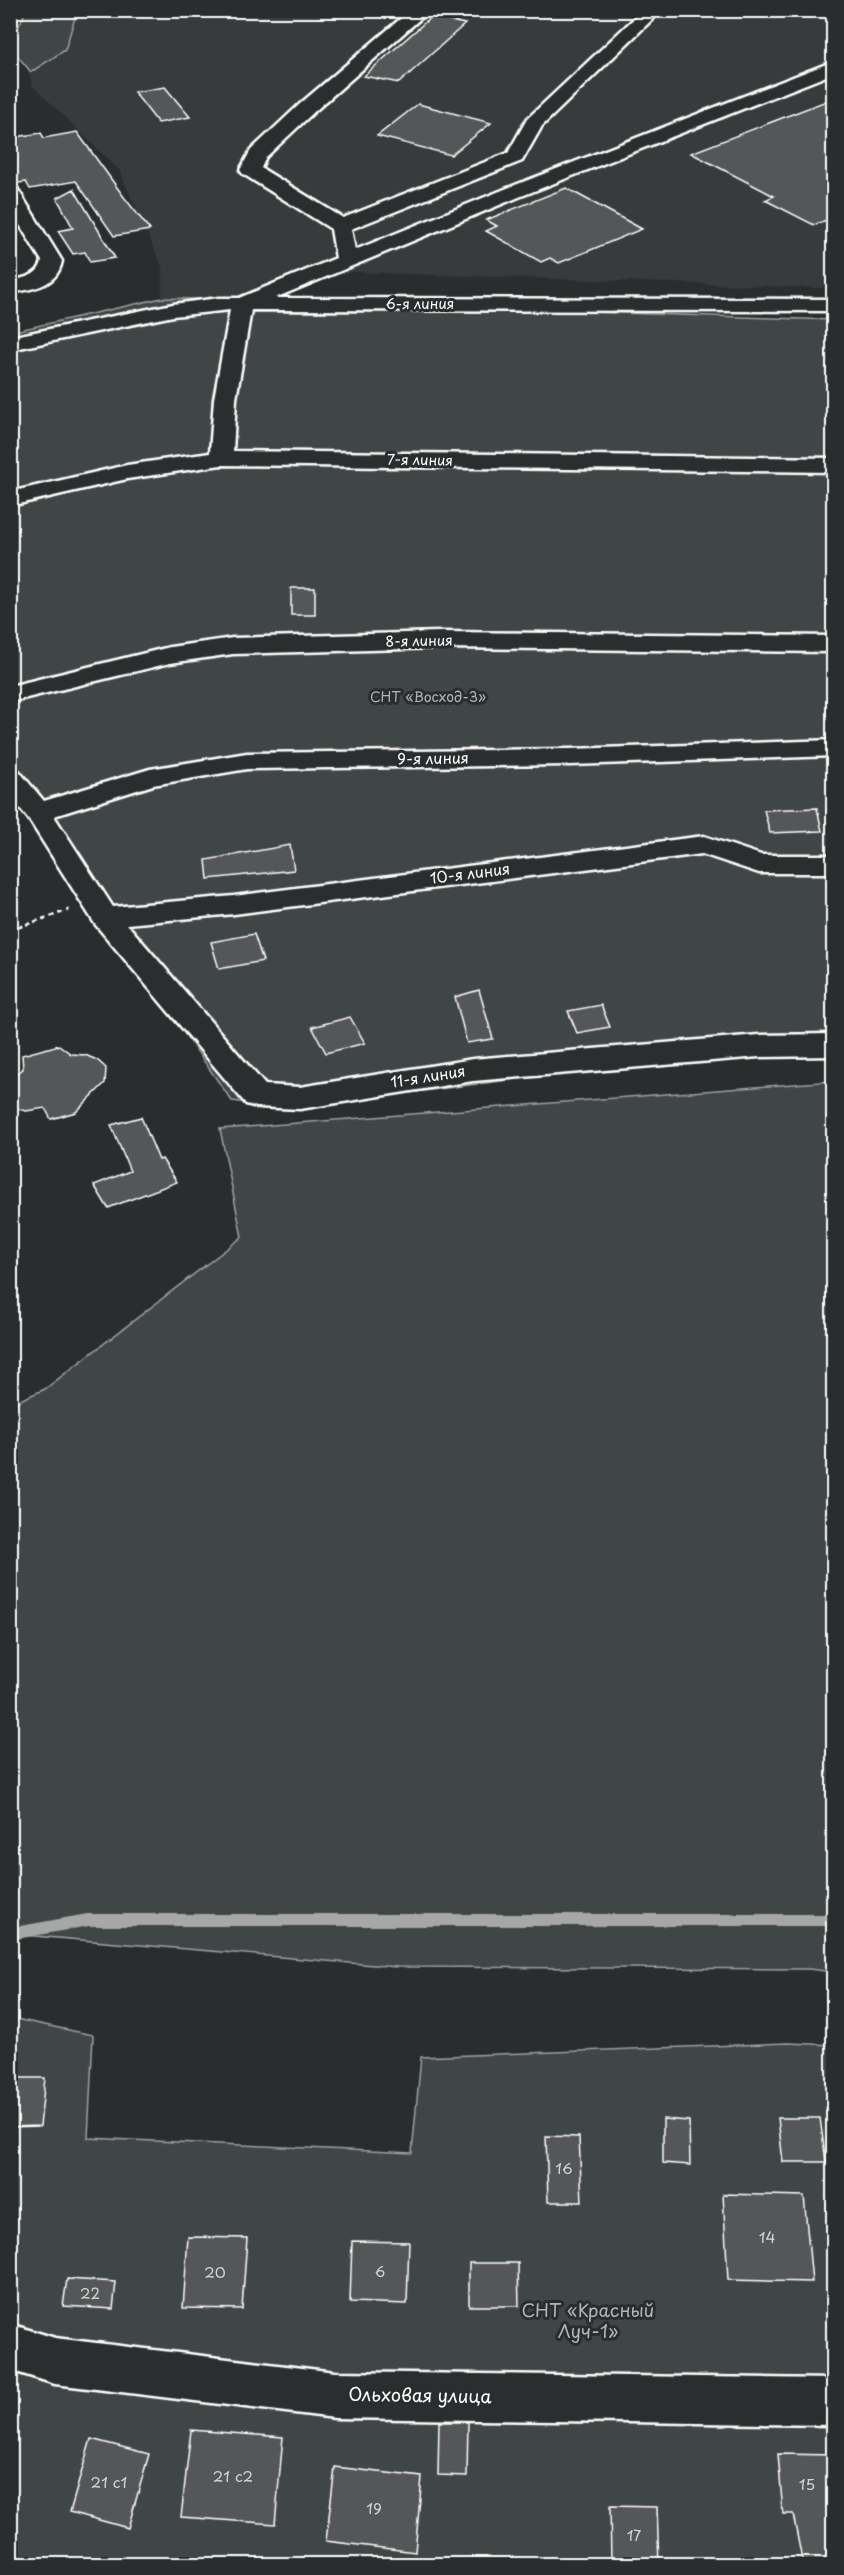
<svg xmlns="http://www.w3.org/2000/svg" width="844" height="2575" viewBox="0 0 844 2575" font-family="'Playpen Sans',sans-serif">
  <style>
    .built { fill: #373a3b }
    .green { fill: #414445; stroke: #a0a2a2; stroke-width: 1.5 }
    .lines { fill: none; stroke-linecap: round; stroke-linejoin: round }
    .stream { stroke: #a6a7a7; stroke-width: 12 }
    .building { fill: #555758; stroke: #fff; stroke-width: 1.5 }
    .minor-casing { stroke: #fff; stroke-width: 5 }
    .path { stroke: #fff; stroke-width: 3; stroke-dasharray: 4.5 4; stroke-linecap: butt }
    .minor { fill: #2a2d2e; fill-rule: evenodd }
    .labels { text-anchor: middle; stroke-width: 6; stroke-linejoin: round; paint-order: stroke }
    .far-street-label { font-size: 14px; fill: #fff; stroke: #2a2d2e }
    .far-park-label { font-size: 14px; fill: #b3b4b5; stroke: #2a2d2e }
    .street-label { font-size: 15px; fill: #fff; stroke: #2a2d2e }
    .near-number-label { font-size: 15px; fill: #d4d5d5 }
    .near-park-label { font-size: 18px; fill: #b3b4b5; stroke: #2a2d2e }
    .near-street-label { font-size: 18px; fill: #fff; stroke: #2a2d2e }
  </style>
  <rect width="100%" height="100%" fill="#2a2d2e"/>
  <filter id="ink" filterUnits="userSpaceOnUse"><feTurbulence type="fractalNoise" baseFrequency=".0167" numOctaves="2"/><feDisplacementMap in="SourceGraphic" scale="12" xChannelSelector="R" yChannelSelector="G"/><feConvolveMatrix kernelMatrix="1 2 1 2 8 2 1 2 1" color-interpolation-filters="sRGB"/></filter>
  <g filter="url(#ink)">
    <path class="built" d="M30 10 833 11V278L821 288 352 272 243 300 162 298V267L119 170 33 86 18 45Z"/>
    <path class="green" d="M26 11H77L65 50 31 72 11 48V42Z
      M162 298 833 320V1049L765 1047 291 1108 232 1101 30 814 11 790 10 332Z
      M833 1081V1972L809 1969 397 1967 11 1934V1404L45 1389 242 1237 220 1129Z
      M11 2018 93 2035 88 2138 412 2153 421 2057 788 2043 833 2045V2564H11Z"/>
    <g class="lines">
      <path class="stream" d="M10 1934 88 1920H834"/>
    </g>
    <path class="building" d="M431 17 465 24 399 83 364 76Z
      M165 87 190 117 158 123 134 92Z
      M834 98V217L814 225 765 200 774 196 691 153Z
      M418 104 491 123 451 155 377 136Z
      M77 132 124 197 150 230 114 236 76 181 30 189 26 182 10 184V138L41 133 44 138Z
      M566 188 642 229 559 263 550 258 541 262 486 231 497 226 486 220Z
      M74 189 99 231 115 258 90 262 85 252 73 254 58 231 73 228 57 198Z
      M291 588H315V615H291Z
      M817 808 822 831 770 833 764 810Z
      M290 845 294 870 208 879 206 860Z
      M254 934 263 961 219 969 211 942Z
      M479 990 493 1039 467 1043 455 997Z
      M601 1005 610 1027 577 1033 568 1011Z
      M350 1017 365 1043 326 1053 312 1027Z
      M59 1045 71 1054 85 1055 97 1060 106 1068 105 1083 76 1112 51 1119 45 1108 26 1111 10 1107V1077L23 1069 22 1055Z
      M141 1117 159 1160 162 1159 177 1182 108 1208 94 1185 130 1171 111 1125Z
      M10 2078H45L40 2126 10 2127Z
      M778 2118H820L826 2162H783Z
      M663 2119 689 2121 690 2165 663 2163Z
      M546 2136 579 2137 582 2202H548Z
      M723 2194 804 2196 812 2282 728 2280Z
      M188 2237 247 2238 242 2309 183 2308Z
      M352 2241 409 2242 407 2304 350 2302Z
      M469 2263H518L519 2306H469Z
      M67 2279 116 2282 113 2309 63 2306Z
      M439 2422H468L467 2476 438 2475Z
      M191 2430 283 2437 275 2524 181 2517Z
      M91 2439 149 2454 128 2528 70 2512Z
      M778 2454 834 2455V2565H803L793 2514H783Z
      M335 2467 422 2477 415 2552 326 2541Z
      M610 2506 657 2507 659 2565H611Z"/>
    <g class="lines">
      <defs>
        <path id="minor" d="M643 10H662L542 126 522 161 351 229 355 250 505 189 834 61V73L519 197 275 298 834 299V311L251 310 236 399 233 451 834 458V472L221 465 127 479 10 506V492L127 465 210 453 214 399 230 310 173 316 10 350V337L173 304 219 298H239L336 258 331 229 243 174 240 170 251 150 301 103 406 14H418L421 18 315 111 266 157 261 168 343 218 508 153 527 119Z
          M10 186 17 188 62 261C57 287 32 289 10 293V281C24 278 39 276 42 261L10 209Z
          M440 632 834 636V652L440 648 233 654 170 663 10 702V686L170 647 233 638Z
          M834 740V756L570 765 247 769 153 785 54 816 113 907 234 896 704 836 761 855H834V873H759L702 854 234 914 127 924 265 1085 300 1087 473 1059 759 1035 834 1034V1056L759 1057 473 1081 300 1109 257 1107 246 1104 95 924 28 818 10 796V769L19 771 44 801 150 769 247 753 570 749Z
          M10 2324 55 2338 335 2372 834 2379V2425L335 2418 55 2384 10 2370Z"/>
      </defs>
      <use href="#minor" class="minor-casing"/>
      <path class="path" d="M10 930 69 910"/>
      <use href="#minor" class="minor"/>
    </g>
  </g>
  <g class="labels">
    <g class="far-street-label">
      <text x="420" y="309">6-я линия</text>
      <text transform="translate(420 460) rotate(1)" y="5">7-я линия</text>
      <text transform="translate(419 641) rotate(-1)" y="5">8-я линия</text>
    </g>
    <g class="far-park-label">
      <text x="428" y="702">СНТ «Восход-3»</text>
    </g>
    <g class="street-label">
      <text transform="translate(433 759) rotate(-1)" y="5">9-я линия</text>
      <text transform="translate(470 874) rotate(-7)" y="5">10-я линия</text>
      <text transform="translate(428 1077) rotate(-9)" y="5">11-я линия</text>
    </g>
    <g class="near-number-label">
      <text x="564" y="2174">16</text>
      <text x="767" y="2243">14</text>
      <text x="380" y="2277">6</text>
      <text x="215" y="2278">20</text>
      <text x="90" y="2299">22</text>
      <text x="233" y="2482">21 с2</text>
      <text x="109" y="2488">21 с1</text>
      <text x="807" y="2490">15</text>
      <text x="374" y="2514">19</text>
      <text x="634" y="2541">17</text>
    </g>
    <g class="near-park-label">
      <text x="588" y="2317">СНТ «Красный<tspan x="588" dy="21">Луч-1»</tspan></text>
    </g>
    <g class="near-street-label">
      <text transform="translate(420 2396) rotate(1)" y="6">Ольховая улица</text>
    </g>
  </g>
  <rect width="844" height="2575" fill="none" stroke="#2a2d2e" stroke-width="36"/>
  <rect x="18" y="18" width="808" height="2539" fill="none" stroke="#fff" stroke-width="2" filter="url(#ink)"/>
</svg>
